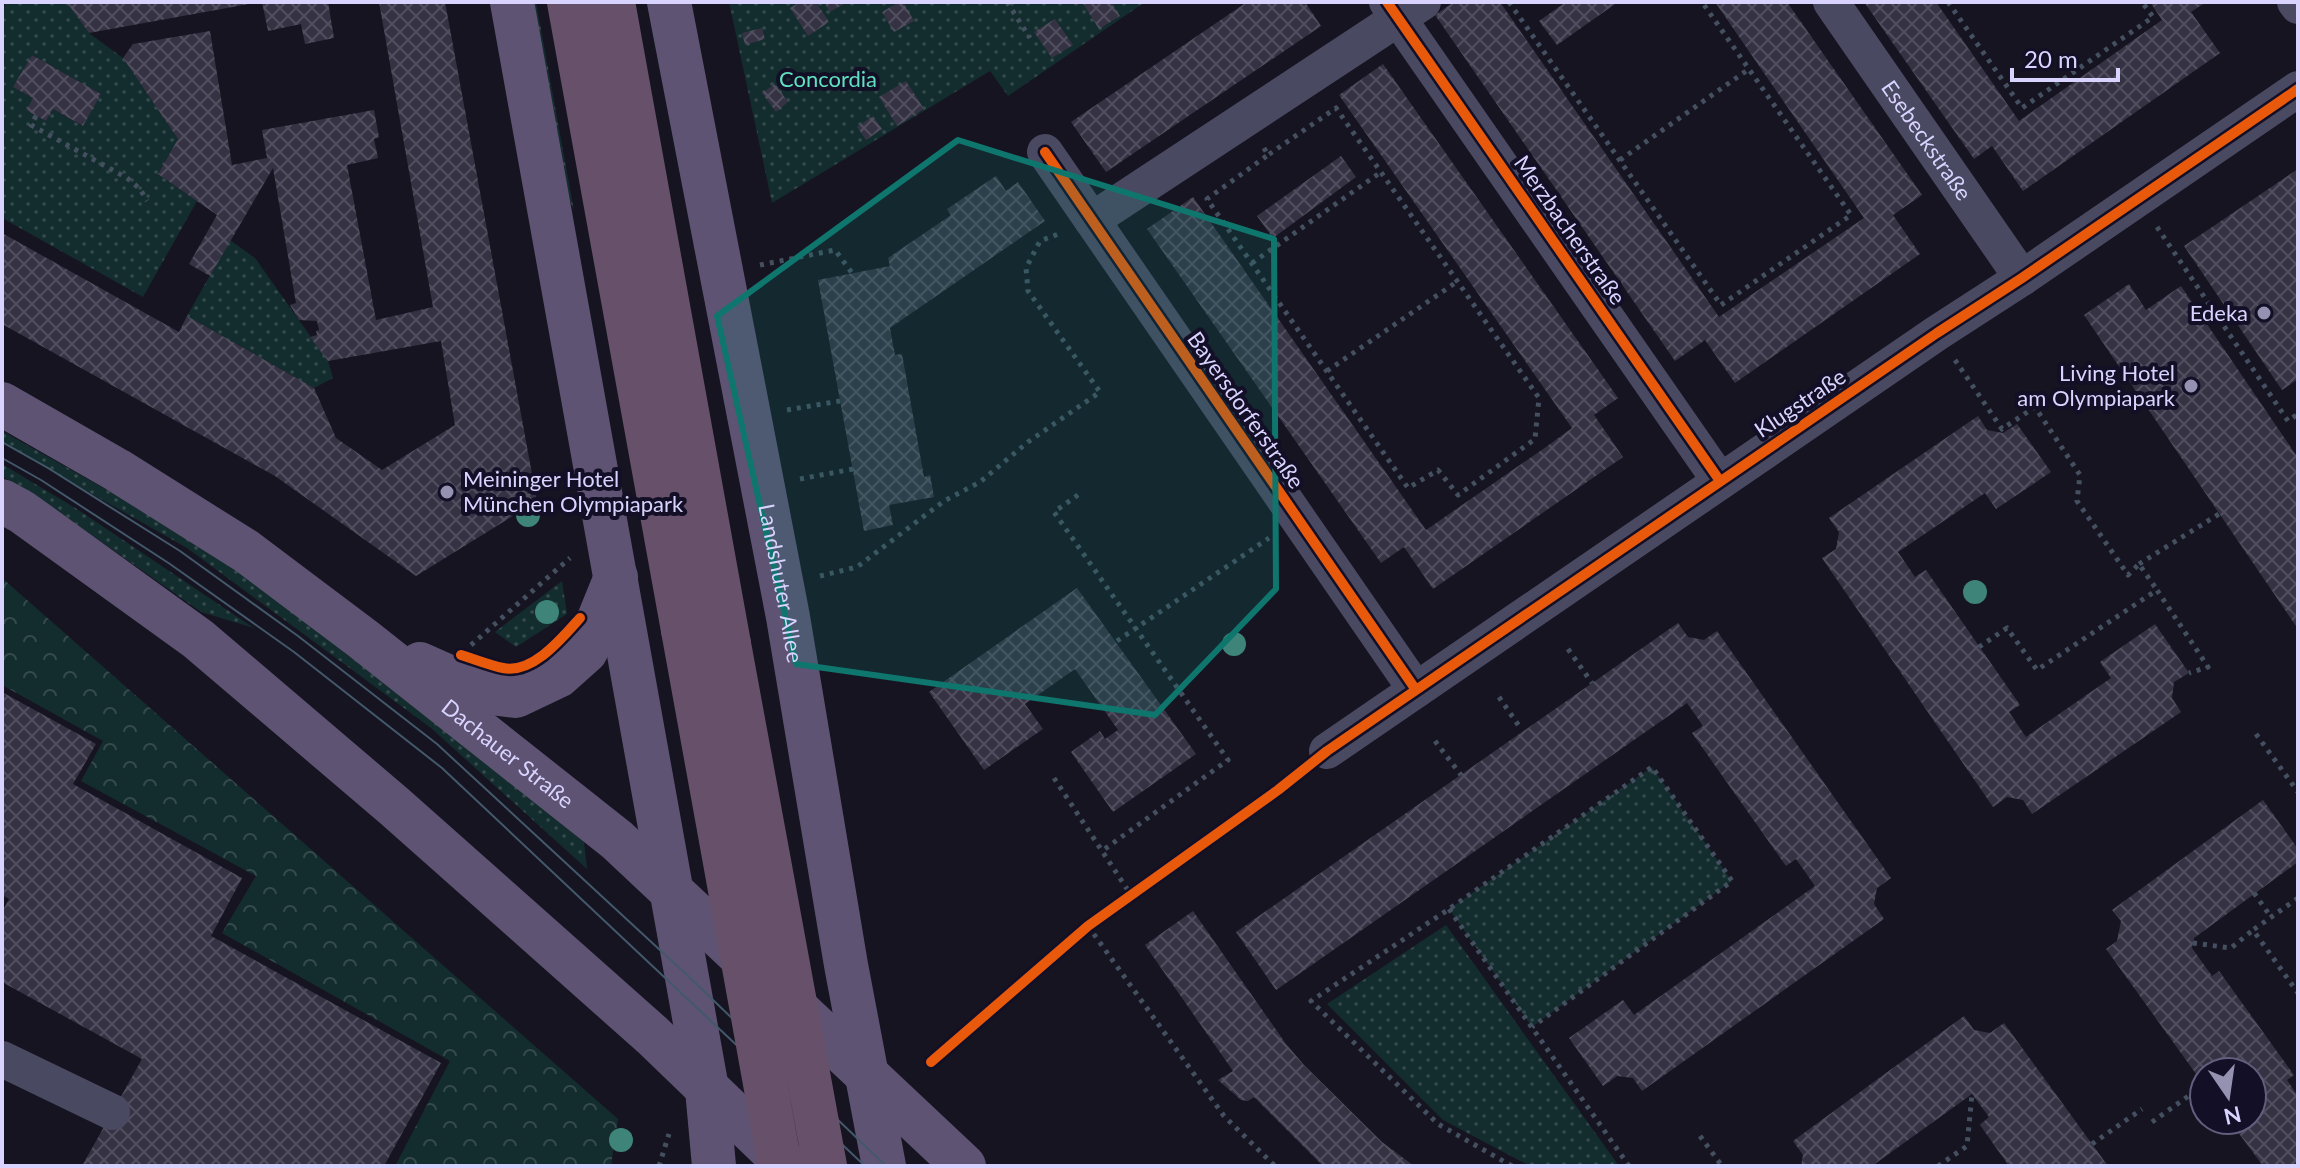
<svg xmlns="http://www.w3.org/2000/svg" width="2300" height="1168" viewBox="0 0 2300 1168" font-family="Lato,sans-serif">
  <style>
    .green { fill: url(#green-dots); fill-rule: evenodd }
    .forest { fill: url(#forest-crowns) }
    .building { fill: url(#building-cross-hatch) }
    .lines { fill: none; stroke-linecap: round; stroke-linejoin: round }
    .path { stroke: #44505f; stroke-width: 5; stroke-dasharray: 4 6; stroke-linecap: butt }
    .minor { stroke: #4a4962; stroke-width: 36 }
    .major { stroke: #5e5373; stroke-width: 44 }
    .highway { stroke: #67516a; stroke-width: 44 }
    .tram { stroke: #43596b; stroke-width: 2 }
    .highway-bridge { stroke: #67516a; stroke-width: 44 }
    .cycleway-casing { stroke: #130f26; stroke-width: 15 }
    .cycleway { stroke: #e8590c; stroke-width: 10 }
    .tree { fill: #3e8478 }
    .marked { fill: #0f766e; fill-opacity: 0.2; stroke: #0f766e; stroke-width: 6; stroke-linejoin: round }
    .poi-dot { fill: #9591b1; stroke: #130f26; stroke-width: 3 }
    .labels { text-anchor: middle; stroke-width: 8; stroke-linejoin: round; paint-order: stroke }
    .park-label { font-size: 22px; fill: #5fe0c0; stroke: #130f26 }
    .street-label { font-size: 22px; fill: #d9d4ff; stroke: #130f26 }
    .poi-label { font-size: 22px; fill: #d9d4ff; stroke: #130f26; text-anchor: end }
  </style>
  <defs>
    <pattern id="green-dots" width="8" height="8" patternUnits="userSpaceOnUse" patternTransform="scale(2)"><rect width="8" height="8" fill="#132c2d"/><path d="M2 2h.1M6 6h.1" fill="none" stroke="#354a4c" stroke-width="1.8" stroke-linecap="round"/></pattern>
    <pattern id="forest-crowns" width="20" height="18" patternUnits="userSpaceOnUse" patternTransform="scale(2)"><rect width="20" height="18" fill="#132c2d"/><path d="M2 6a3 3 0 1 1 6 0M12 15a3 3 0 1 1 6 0" fill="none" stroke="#354a4c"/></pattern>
    <pattern id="building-cross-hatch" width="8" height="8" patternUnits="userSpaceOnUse" patternTransform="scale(2)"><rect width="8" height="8" fill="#343243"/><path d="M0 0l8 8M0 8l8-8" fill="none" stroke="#514f5f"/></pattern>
  </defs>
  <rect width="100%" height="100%" fill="#161421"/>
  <path class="green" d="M7 2H67L89 33 123 58 178 139 158 174 197 201 143 297 2 218V11ZM32 55 101 94 82 126 53 109 46 121 26 110 33 98 14 87Z
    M525 2H536L574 211 554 159Z
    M729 2H1145L1008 96 990 71 772 203Z
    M230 240 255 258 328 361 333 378 314 388 187 316Z
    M2 431 196 540 345 646 584 842 587 869 431 728 187 548 2 443Z
    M2 464 77 509 254 628 201 612 69 519 2 476Z
    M562 581 567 614 516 647 495 632Z
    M1652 767 1732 881 1532 1027 1449 909Z
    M1446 925 1619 1166H1530L1443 1120 1327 1004Z"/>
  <path class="forest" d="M2 578 618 1119 611 1166H395L450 1061 222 933 256 876 81 781 103 741 2 685Z"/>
  <path class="building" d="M78 2H249V4L89 33 68 4Z
    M262 2H328L334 38 305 44 301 24 268 31Z
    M379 2H445L537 501 416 576 275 476 2 324V233L179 332 187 316 314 388 336 438 382 470 455 425 441 341 328 361 310 337 317 335 316 331 319 330 317 321 299 320 290 305 296 303 273 168 210 276 189 264 217 215 158 174 178 139 123 58 133 44 210 31 232 165 267 158 262 130 374 110 379 137 374 139 378 158 347 165 376 320 433 307Z
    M800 2H816L829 22 808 36 790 8Z
    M824 2H847L830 12Z
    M899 2H903L914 21 894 32 882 12Z
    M1082 2H1111L1120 16 1099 29Z
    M1247 2H1305L1321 26 1106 172 1071 122Z
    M1454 2H1500L1719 317 1864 218 1715 2H1787L1922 195 1893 215 1920 254 1735 383 1705 340 1675 361 1435 15Z
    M1566 2H1618L1557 45 1539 21Z
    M1864 2H1936L2019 121 2162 20 2150 2H2206L2191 12 2220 53 2023 191 1992 146 1974 159Z
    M1055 19 1073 45 1052 58 1034 32Z
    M762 28 765 39 745 45 742 33Z
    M32 55 101 94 83 126 53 109 46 121 26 110 33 98 13 87Z
    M1383 64 1618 398 1594 415 1623 457 1433 589 1404 547 1381 563 1147 229 1193 197 1426 530 1546 447 1572 428 1339 95Z
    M906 81 924 109 897 126 879 97Z
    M775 84 788 102 776 112 762 93Z
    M873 116 882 129 866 140 857 127Z
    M1341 156 1356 177 1273 238 1257 216Z
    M2298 169V379L2282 390 2184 246Z
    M996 176 1006 191 1018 182 1045 221 890 328 895 355 902 354 924 477 930 475 934 497 889 505 893 525 864 531 818 280 890 266 888 258 951 215 947 209Z
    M2129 284 2146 310 2181 286 2298 458V629L2084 315Z
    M1978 416 1987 430 2003 433 2017 424 2051 472 1996 509 1985 493 1898 552 1915 577 1926 570 2020 705 2009 712 2026 737 2111 678 2100 662 2155 624 2189 673 2174 682 2172 698 2181 712 2032 814 2023 800 2007 797 1993 807 1822 558 1836 549 1839 532 1829 518Z
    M1077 588 1196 754 1113 812 1071 752 1100 731 1105 739 1118 730 1075 669 1025 704 1043 729 984 770 929 692Z
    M1678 623 1688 637 1704 640 1717 631 1891 878 1877 888 1874 904 1884 919 1642 1091 1633 1078 1617 1076 1603 1086 1569 1038 1623 1000 1634 1015 1815 886 1796 859 1786 866 1692 733 1703 726 1687 703 1276 990 1236 932Z
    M2 692 96 744 73 784 242 878 211 936 441 1063 384 1166H82L142 1059 2 982V912L9 899 2 895Z
    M2263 800 2298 849V862L2194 938 2192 948 2212 976 2219 971 2294 1075 2287 1080 2298 1096V1166H2263L2229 1120H2252V1072H2204V1085L2106 949 2117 941 2121 921 2112 910Z
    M1193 911 1286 1044 1304 1065 1382 1142 1414 1166H1323L1254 1097 1248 1101 1241 1100 1218 1080 1233 1071 1145 945Z
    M1964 1016 1974 1030 1990 1033 2004 1023 2108 1166H2009L1980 1125 1989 1117 1972 1094 1872 1166H1801L1803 1155 1793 1141Z"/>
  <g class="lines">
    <path class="path" d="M1007 2 1030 38
      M1509 2 1721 305 1851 215 1702 2
      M1948 2 2022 108 2153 17 2142 2
      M36 116 31 125 127 178 140 189 147 201
      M1264 148 1268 155 1207 199 1408 488 1438 470 1458 495 1535 439 1539 398 1336 108 1268 155
      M1620 160 1749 69
      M2157 227 2288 421 2298 414
      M1252 263 1381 172
      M760 265 835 250 852 273
      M1955 360 2002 429 2035 407 2080 475 2077 501 2128 575 2139 564 2157 590
      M1327 371 1458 281
      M787 410 840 401
      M800 479 853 469
      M1078 495 1054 512 1228 760 1102 851
      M2139 564 2219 514
      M820 576 857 567 944 501 980 482 1028 442 1100 392 1028 291 1026 268 1040 241 1061 233
      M1117 641 1269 538
      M471 645 570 558
      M1979 647 2007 628 2037 670 2157 590 2208 667 2189 673
      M1568 649 1592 683
      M1499 697 1521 729
      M2256 734 2298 792
      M1435 741 1461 775
      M1054 778 1131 895
      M2254 893 2271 917
      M2298 898 2253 930 2298 993
      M1449 909 1629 1166
      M1088 926 1224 1116 1275 1166
      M2193 943 2231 948 2253 930
      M2152 1122 2204 1085
      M1700 1136 1722 1166
      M2092 1144 2142 1109
      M659 1166 669 1134
      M1512 1166 1438 1124 1311 1001 1449 909 1652 767 1732 881 1532 1027
      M1938 1166 1967 1146 1972 1094"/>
    <g class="minor">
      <path d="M1387 2 1720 481"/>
      <path id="s1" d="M1831 2 2022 278"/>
      <path d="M2295 2 2298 6"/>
      <path d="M1045 152 1416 690"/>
      <path d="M1092 220 1423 2"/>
      <path d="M1327 751 1937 333 2022 278 2298 89"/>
      <path d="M2 1059 112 1112"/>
    </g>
    <g class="major">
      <path d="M512 2 707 1089 714 1166"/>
      <path id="s2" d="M669 2 788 617 846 965 884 1166"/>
      <path id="s3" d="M2 404 117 470 246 551 363 639 617 840 964 1166"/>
      <path d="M2 501 22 512 198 639 394 806 652 1035 788 1166"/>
      <path d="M420 664 483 692 516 696 558 676 586 651 616 577"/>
    </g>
    <path class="highway" d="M569 2 683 630
      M613 2 729 644"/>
    <path class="tram" d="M2 442 48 468 180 551 298 636 437 744 687 975 886 1166
      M2 458 41 480 170 564 294 652 442 768 865 1166"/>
    <path class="highway-bridge" d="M683 630 780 1166
      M729 644 825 1166"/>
    <defs>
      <path id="cycleway" d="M1387 2 1720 481
        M1045 152 1416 690
        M461 655C474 659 489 665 503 668 533 674 562 638 580 618
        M931 1062 1088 926 1278 790 1327 751 1937 333 2022 278 2298 89"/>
    </defs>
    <use href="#cycleway" class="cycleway-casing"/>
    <use href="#cycleway" class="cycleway"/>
  </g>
  <g class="tree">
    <circle cx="528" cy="515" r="12"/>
    <circle cx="1975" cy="592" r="12"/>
    <circle cx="547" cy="612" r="12"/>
    <circle cx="1234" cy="644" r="12"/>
    <circle cx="621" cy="1140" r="12"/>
  </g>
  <path class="marked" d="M958 140 1274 239 1276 589 1155 715 796 664 717 316Z"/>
  <g class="poi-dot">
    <circle cx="2264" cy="313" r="8"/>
    <circle cx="2191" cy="386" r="8"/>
    <circle cx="447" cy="492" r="8"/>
  </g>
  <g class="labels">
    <g class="park-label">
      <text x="828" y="87">Concordia</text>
    </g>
    <g class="street-label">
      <text dy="8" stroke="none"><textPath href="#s1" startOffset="168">Esebeckstraße</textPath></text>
      <text transform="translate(1570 230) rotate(55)" y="8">Merzbacherstraße</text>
      <text transform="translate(1800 403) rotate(-34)" y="8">Klugstraße</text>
      <text transform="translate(1246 410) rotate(55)" y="8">Bayersdorferstraße</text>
      <text dy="8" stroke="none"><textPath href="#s2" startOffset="592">Landshuter Allee</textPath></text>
      <text dy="8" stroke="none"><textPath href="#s3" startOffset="616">Dachauer Straße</textPath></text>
    </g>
    <g class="poi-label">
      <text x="2248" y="321">Edeka</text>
      <text x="2175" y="381">Living Hotel<tspan x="2175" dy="25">am Olympiapark</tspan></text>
      <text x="463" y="487" text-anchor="start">Meininger Hotel<tspan x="463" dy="25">München Olympiapark</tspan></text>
    </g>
  </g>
  <rect width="2300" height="1168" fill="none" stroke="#d9d4ff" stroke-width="8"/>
  <g transform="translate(2228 1096) rotate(167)"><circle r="38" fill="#130f26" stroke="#625e7d" stroke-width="2"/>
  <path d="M0-6L14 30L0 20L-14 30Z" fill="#9591b1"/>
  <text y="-12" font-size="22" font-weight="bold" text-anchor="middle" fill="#d9d4ff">N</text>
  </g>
  <path d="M2012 68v12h106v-12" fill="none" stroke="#d9d4ff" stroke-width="4"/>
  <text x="2024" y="68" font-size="24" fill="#d9d4ff" stroke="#130f26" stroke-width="6" paint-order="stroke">20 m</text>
</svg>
